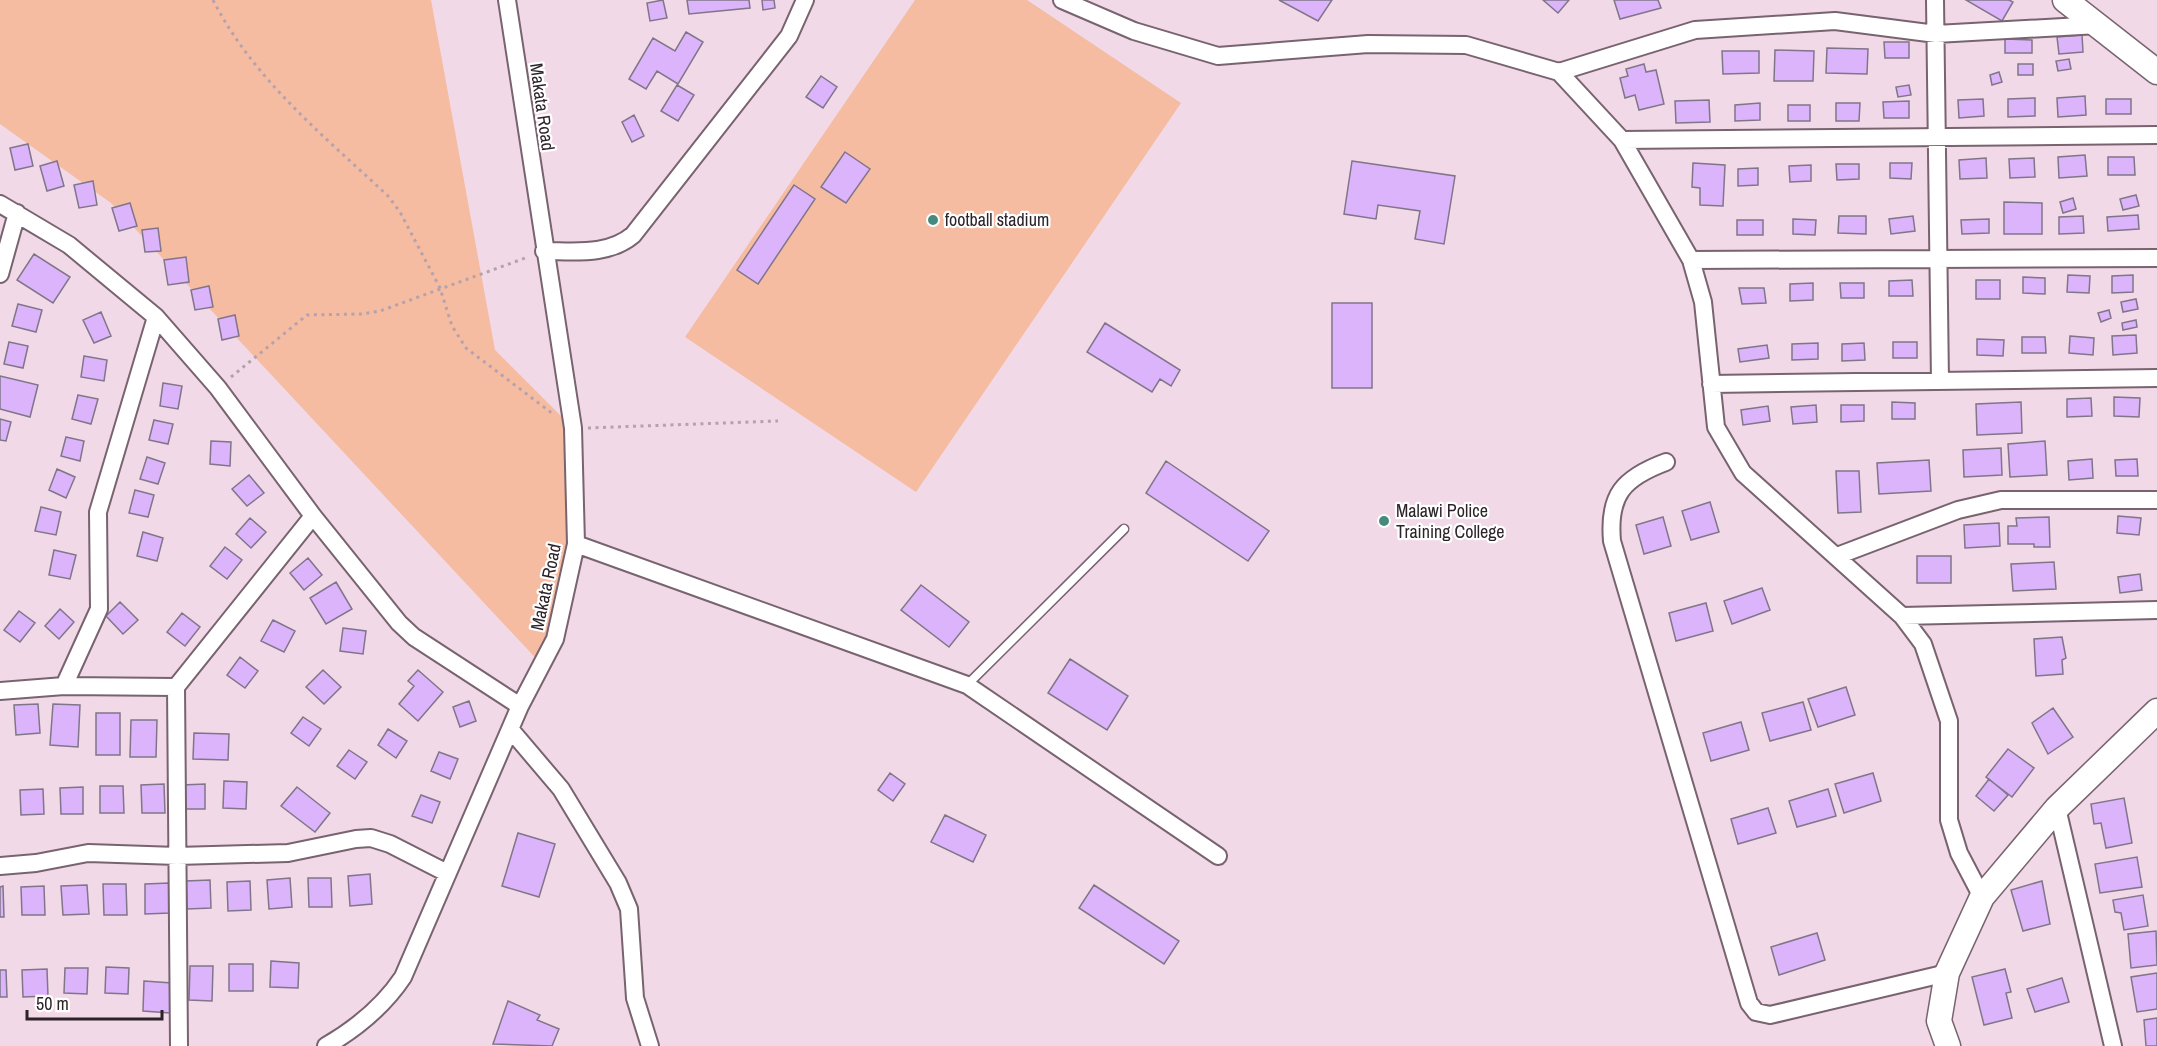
<svg xmlns="http://www.w3.org/2000/svg" width="2157" height="1046" viewBox="0 0 2157 1046" font-family="'Archivo Narrow',sans-serif">
  <style>
    .green { fill: #f5bca1 }
    .building { fill: #dcb4fb; stroke: #807589; stroke-width: 1.5 }
    .lines { fill: none; stroke-linecap: round; stroke-linejoin: round }
    .lane-casing { stroke: #78636f; stroke-width: 11 }
    .street-casing { stroke: #78636f; stroke-width: 20 }
    .secondary-casing { stroke: #78636f; stroke-width: 27 }
    .path { stroke: #b5a2ad; stroke-width: 3; stroke-dasharray: 3 4.5; stroke-linecap: butt }
    .lane { stroke: #fff; stroke-width: 8 }
    .street { stroke: #fff; stroke-width: 16 }
    .secondary { stroke: #fff; stroke-width: 24 }
    .poi-dot { fill: #468a7e; stroke: #fff; stroke-width: 2 }
    .labels { text-anchor: middle; stroke-width: 4.5; stroke-linejoin: round; paint-order: stroke }
    .street-label { font-size: 18px; fill: #2c2328; stroke: #fff }
    .poi-label { font-size: 18px; fill: #2c2328; stroke: #fff; text-anchor: start }
  </style>
  <rect width="100%" height="100%" fill="#f1d9e7"/>
  <path class="green" d="M0 0H431L495 350 573 428 576 544 543 666 111 203 0 124Z
    M915 0H1027L1181 103 916 492 685 337Z"/>
  <path class="building" d="M663 0 667 18 650 21 647 3Z
    M687 0H749L750 8 689 14Z
    M762 0H774L775 8 763 10Z
    M1279 0H1332L1318 21Z
    M1543 0H1569L1558 13Z
    M1614 0H1658L1661 8 1620 19Z
    M1966 0H2009L2013 2 2002 21Z
    M686 32 703 42 678 84 657 71 646 89 629 79 653 38 675 51Z
    M2082 35 2083 52 2059 54 2057 37Z
    M2005 39 2032 40V53H2005Z
    M1884 42H1909V58H1885Z
    M1827 48 1868 49 1867 74 1826 73Z
    M1775 50 1814 51 1813 81H1774Z
    M1722 51H1759V73L1723 74Z
    M2069 59 2071 69 2058 71 2056 61Z
    M1644 64 1646 72 1656 70 1664 104 1639 110 1635 95 1625 98 1620 78 1628 76 1626 69Z
    M2018 64H2033V75H2018Z
    M1999 72 2002 82 1992 85 1990 75Z
    M821 76 837 87 823 108 806 97Z
    M677 85 694 95 678 121 661 111Z
    M1909 85 1911 95 1898 97 1896 87Z
    M2085 96 2086 115 2058 117 2057 98Z
    M2035 98V116L2008 117V99Z
    M1983 99 1984 116 1959 118 1958 100Z
    M2106 99H2131V114H2106Z
    M1709 100 1710 122 1676 123 1675 101Z
    M1909 101V118H1884L1883 102Z
    M1760 103V120L1735 121V105Z
    M1836 103H1860L1859 121H1836Z
    M1788 105H1810V121H1788Z
    M634 115 644 136 632 142 622 122Z
    M28 144 33 166 15 170 10 148Z
    M845 152 870 169 846 203 821 187Z
    M2085 155 2087 176 2059 178 2058 157Z
    M2108 157H2134L2135 175H2108Z
    M1986 158 1987 178 1960 179 1959 160Z
    M2034 158 2035 177 2010 178 2009 159Z
    M57 161 64 186 47 191 40 166Z
    M1352 161 1455 176 1444 244 1415 239 1420 211 1378 205 1376 219 1344 214Z
    M1693 163 1725 165 1723 206 1700 205V188L1692 187Z
    M1890 163H1912L1911 179 1890 178Z
    M1836 164H1859V179L1837 180Z
    M1811 165V181L1790 182 1789 166Z
    M1758 168V185L1738 186V169Z
    M93 181 97 205 79 208 74 185Z
    M794 185 815 199 758 284 737 270Z
    M2136 195 2139 206 2123 210 2120 199Z
    M2073 198 2076 209 2063 213 2060 202Z
    M2004 202 2042 203V234H2004Z
    M130 203 137 226 119 231 112 208Z
    M2138 215 2139 229 2108 231 2107 217Z
    M1839 216H1866V234L1838 233Z
    M1913 216 1915 231 1891 234 1889 219Z
    M2083 216 2084 233 2059 234V217Z
    M1793 219 1816 220 1815 235 1793 234Z
    M1989 219V233L1962 234 1961 220Z
    M1737 220H1763V235H1737Z
    M158 228 161 251 145 252 142 230Z
    M34 254 70 277 53 303 17 280Z
    M186 257 189 282 168 285 164 260Z
    M2068 275 2090 276 2089 293 2067 292Z
    M2133 275V292L2112 293V276Z
    M2023 277 2045 278V294L2023 293Z
    M1912 280 1913 296H1889V281Z
    M1976 280H2000V299H1976Z
    M1813 283V300L1790 301V284Z
    M1840 283H1864V298H1841Z
    M209 286 213 307 195 310 191 290Z
    M1739 288H1764L1766 303 1742 304Z
    M2136 299 2138 309 2123 312 2121 302Z
    M1332 303H1372V388H1332Z
    M18 304 42 310 36 332 12 326Z
    M2109 310 2111 318 2101 322 2098 313Z
    M101 312 111 336 94 343 83 320Z
    M235 315 239 336 222 340 218 319Z
    M2136 320 2137 327 2123 330 2122 323Z
    M1105 323 1180 370 1171 386 1160 379 1152 392 1087 352Z
    M2136 335 2137 353 2113 355 2112 336Z
    M2070 336 2094 338 2093 355 2069 353Z
    M2022 337H2045L2046 353H2022Z
    M1977 339 2004 340 2003 356 1977 355Z
    M9 342 28 346 23 368 4 364Z
    M1893 342H1917V358H1893Z
    M1818 343V359L1792 360V344Z
    M1864 343 1865 360 1842 361V344Z
    M1767 345 1769 358 1740 362 1738 349Z
    M84 356 107 360 104 381 81 377Z
    M0 376 38 385 30 417 0 409Z
    M163 383 182 386 178 409 160 406Z
    M78 395 98 399 91 424 72 419Z
    M2114 397 2140 398 2139 417 2114 416Z
    M2091 398 2092 416 2067 417V399Z
    M1892 402 1915 403V419H1892Z
    M2021 402 2022 433 1977 435 1976 404Z
    M1816 405 1817 422 1793 424 1791 407Z
    M1841 405H1864V421L1841 422Z
    M1768 406 1770 421 1743 425 1741 410Z
    M0 419 11 422 6 441 0 440Z
    M154 420 173 424 168 444 149 440Z
    M66 437 84 441 80 461 61 456Z
    M211 441 231 442 230 466 210 464Z
    M2045 441 2047 475 2010 477 2008 444Z
    M2001 448 2002 475 1964 477 1963 450Z
    M147 457 165 463 158 484 140 479Z
    M2092 459 2093 478 2069 480 2068 461Z
    M2137 459 2138 476H2116L2115 460Z
    M1929 460 1931 491 1879 494 1877 463Z
    M1166 461 1269 531 1248 561 1146 493Z
    M57 469 75 477 66 498 49 490Z
    M1836 471H1859L1861 512 1838 513Z
    M249 475 264 493 247 506 232 489Z
    M135 490 154 495 148 517 129 513Z
    M1710 502 1719 532 1691 540 1682 511Z
    M41 507 61 512 56 535 35 531Z
    M2118 516 2141 518 2139 535 2117 533Z
    M1663 517 1671 546 1644 554 1636 525Z
    M2049 517 2050 547H2034V544H2008V526H2017L2016 518Z
    M250 518 266 532 251 548 236 534Z
    M1999 523 2000 546 1965 548 1964 525Z
    M143 532 163 538 157 561 137 556Z
    M225 547 242 560 227 579 210 566Z
    M54 550 76 555 70 579 49 575Z
    M1917 556H1951V583H1917Z
    M308 558 322 575 304 590 290 573Z
    M2054 562 2056 589 2013 591 2011 564Z
    M2140 574 2142 590 2120 593 2118 577Z
    M336 582 352 609 326 624 310 598Z
    M921 585 969 622 949 647 901 610Z
    M1762 588 1770 610 1732 624 1724 601Z
    M120 602 138 620 123 634 106 616Z
    M1706 603 1713 631 1676 641 1669 613Z
    M60 609 74 622 59 639 45 626Z
    M19 611 35 623 20 642 4 630Z
    M182 613 200 627 185 646 167 632Z
    M273 620 295 631 284 652 261 641Z
    M343 628 366 631 363 654 340 651Z
    M2062 637 2066 658 2062 660 2063 674 2036 676 2034 639Z
    M240 657 258 671 245 688 227 675Z
    M1070 659 1128 696 1107 730 1048 693Z
    M323 670 341 687 324 704 306 687Z
    M418 670 443 692 418 721 399 704 414 686 408 681Z
    M1846 687 1855 715 1818 727 1808 699Z
    M469 701 476 721 460 727 453 707Z
    M1803 702 1811 730 1770 741 1762 713Z
    M38 704 40 733 16 735 14 705Z
    M53 704 80 705 78 747 50 745Z
    M2053 708 2073 737 2048 754 2032 723Z
    M96 713H120V755H96Z
    M303 717 321 729 309 746 291 733Z
    M131 720H157L156 757H130Z
    M1741 722 1749 750 1711 761 1703 733Z
    M388 729 407 741 396 758 378 745Z
    M194 733 229 734 228 760 193 759Z
    M2008 749 2034 768 2012 797 1986 777Z
    M349 750 367 762 355 779 337 766Z
    M439 752 458 759 450 779 431 771Z
    M890 773 905 784 893 801 878 790Z
    M1873 773 1881 801 1844 813 1835 784Z
    M1989 779 2008 795 1994 811 1976 796Z
    M224 781 247 782 246 809 223 808Z
    M164 784 165 813H142L141 785Z
    M205 784V809H183L182 785Z
    M100 786H123L124 813H100Z
    M83 787V814H61L60 788Z
    M297 787 330 813 315 832 281 806Z
    M43 789 44 814 21 815 20 790Z
    M1828 789 1836 816 1797 827 1789 801Z
    M421 795 440 802 432 823 412 816Z
    M2124 798 2132 843 2106 848 2101 823 2094 824 2091 804Z
    M1768 808 1776 833 1738 844 1731 819Z
    M945 815 986 835 973 862 931 842Z
    M518 833 555 844 539 897 502 886Z
    M2137 857 2142 887 2100 893 2095 864Z
    M370 874 372 904 350 906 348 876Z
    M290 878 292 907 269 909 267 880Z
    M308 878H331L332 907H309Z
    M210 880 211 908 187 909 186 881Z
    M250 881 251 910 228 911 227 882Z
    M2042 881 2050 924 2023 931 2011 890Z
    M169 883 170 913 145 914V884Z
    M103 884H126L127 915H104Z
    M87 885 89 914 63 915 61 886Z
    M1094 885 1179 941 1164 964 1079 908Z
    M3 886 4 917H0V887Z
    M44 886 45 915H22L21 887Z
    M2143 895 2148 926 2124 930 2121 913 2115 912 2113 900Z
    M2156 931 2157 965 2131 968 2128 934Z
    M1817 933 1825 960 1779 975 1771 947Z
    M271 961 299 963 298 988 270 987Z
    M229 964H253V991H229Z
    M190 966H213L212 1001 189 1000Z
    M106 967 129 968 128 994 105 993Z
    M65 968H88L87 994 64 993Z
    M47 969 48 996 23 997 22 970Z
    M2005 969 2011 992 2006 993 2012 1018 1984 1025 1972 977Z
    M0 970H6L7 997H0Z
    M2157 973V1009L2137 1012 2131 977Z
    M2062 978 2069 1002 2035 1012 2027 989Z
    M144 981 172 983 170 1013 143 1011Z
    M508 1001 540 1015 537 1020 559 1029 552 1046 493 1044Z
    M2157 1018V1046H2146L2144 1020Z"/>
  <g class="lines">
    <defs>
      <path id="lane" d="M967 685 1124 529"/>
      <path id="street" d="M1062 0 1134 31 1218 56 1368 44 1466 45 1559 72 1622 140 1691 260 1703 302 1716 427 1743 473 1902 616 1923 644 1949 721V820L1959 853 1982 897
        M1935 0 1940 381
        M1559 72 1695 30 1835 21 1936 34 2099 25
        M1622 140 2157 135
        M0 204 69 245 156 317 218 388 313 516 399 623 414 637 520 706
        M544 251C574 251 608 256 633 235L789 36 805 0
        M1691 260 2157 258
        M0 274 17 213
        M1711 384 2157 378
        M1666 462C1623 478 1608 495 1612 541L1749 1003 1756 1012 1770 1015 1947 973
        M576 544 967 685 1218 856
        M1837 556 1958 510 2001 500H2157
        M1902 616 2157 610
        M64 686 99 609 98 512 156 317
        M0 691 64 686 176 687
        M510 729 561 789 618 883 629 909 635 998 650 1046
        M2057 808 2113 1046
        M0 866 36 863 88 853 177 856 288 853 356 839 371 838 390 844 447 873
        M179 1046 176 687 313 516
        M326 1046C357 1028 383 1007 403 977L520 706 555 639 576 544 573 428 507 0"/>
      <path id="secondary" d="M2065 0 2157 72
        M1948 1046 1939 1021 1947 973 1982 897 2057 808 2157 711"/>
    </defs>
    <use href="#lane" class="lane-casing"/>
    <use href="#street" class="street-casing"/>
    <use href="#secondary" class="secondary-casing"/>
    <path class="path" d="M213 0C254 80 323 135 388 196L400 212 440 288 452 326 466 348 553 414
      M231 377 307 315 361 314 380 311 528 257
      M588 428 778 421"/>
    <use href="#lane" class="lane"/>
    <use href="#street" class="street"/>
    <use href="#secondary" class="secondary"/>
  </g>
  <g class="poi-dot">
    <circle cx="933" cy="220" r="6"/>
    <circle cx="1384" cy="521" r="6"/>
  </g>
  <g class="labels">
    <g class="street-label">
      <text transform="translate(542 107) rotate(82)" y="6">Makata Road</text>
      <text transform="translate(546 587) rotate(-78)" y="6">Makata Road</text>
    </g>
    <g class="poi-label">
      <text x="945" y="226">football stadium</text>
      <text x="1396" y="517">Malawi Police<tspan x="1396" dy="21">Training College</tspan></text>
    </g>
  </g>
  <path d="M27 1010v9h135v-9" fill="none" stroke="#2c2328" stroke-width="3"/>
  <text x="36" y="1010" font-size="18" fill="#2c2328" stroke="#ffffff" stroke-width="4.5" paint-order="stroke">50 m</text>
</svg>
